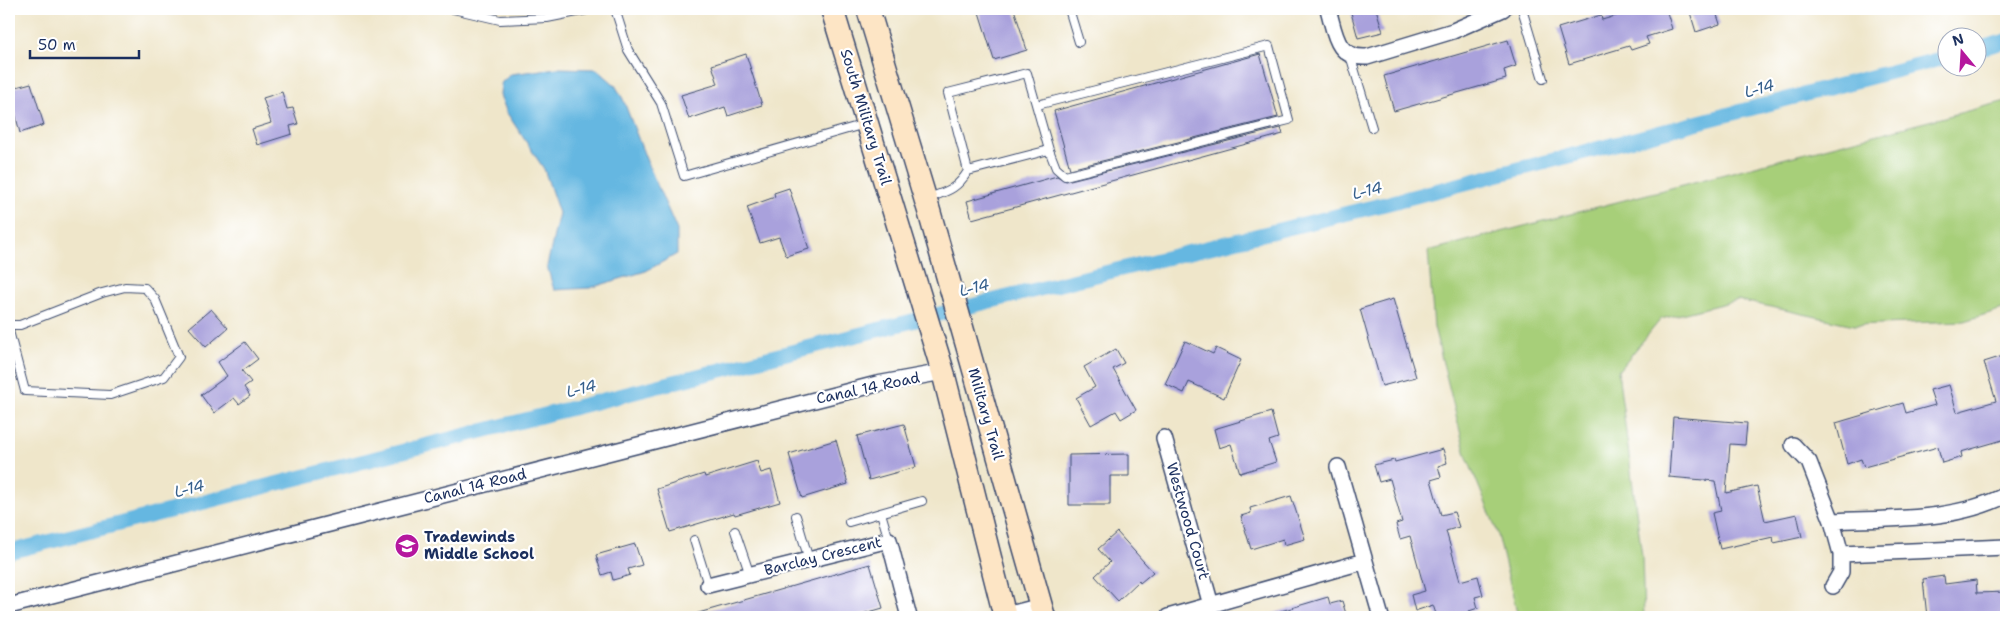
<svg xmlns="http://www.w3.org/2000/svg" width="2015" height="626" viewBox="0 0 2015 626" font-family="'Shantell Sans',sans-serif">
  <style>
    .green { fill: #a7cf79; stroke: #617f6c }
    .water { fill: #65b7e1; stroke: #4073a0 }
    .lines { fill: none; stroke-linecap: round; stroke-linejoin: round }
    .canal { stroke: #65b7e1; stroke-width: 15 }
    .building { fill: #a9a1dc }
    .service-casing { stroke: #3b4a6e; stroke-width: 10 }
    .minor-casing { stroke: #3b4a6e; stroke-width: 18 }
    .secondary-casing { stroke: #3b4a6e; stroke-width: 25 }
    .service { stroke: #fff; stroke-width: 8 }
    .minor { stroke: #fff; stroke-width: 15 }
    .secondary { stroke: #fde5c5; stroke-width: 22 }
    .labels { text-anchor: middle; stroke-width: 4.5; stroke-linejoin: round; paint-order: stroke }
    .street-label { font-size: 15px; fill: #1b2f5e; stroke: #fff }
    .poi-label { font-size: 15px; font-weight: bold; fill: #1b2f5e; stroke: #fff; text-anchor: start }
    .water-label { font-size: 16px; font-style: italic; fill: #355f8c; stroke: #fff }
  </style>
  <rect width="100%" height="100%" fill="#fff"/>
  <filter id="ink" filterUnits="userSpaceOnUse"><feTurbulence type="fractalNoise" baseFrequency=".02" numOctaves="2"/><feDisplacementMap in="SourceGraphic" scale="10" xChannelSelector="R" yChannelSelector="G"/><feConvolveMatrix kernelMatrix="1 2 1 2 8 2 1 2 1" color-interpolation-filters="sRGB"/></filter>
  <filter id="wash" filterUnits="userSpaceOnUse"><feTurbulence type="fractalNoise" baseFrequency=".0096" numOctaves="4" result="noise"/><feDisplacementMap in="SourceGraphic" scale="20" xChannelSelector="R" yChannelSelector="G"/><feGaussianBlur stdDeviation="1.12" result="paint"/><feColorMatrix in="noise" values="0 0 0 0 0 0 0 0 0 0 0 0 0 0 0 0 0 1.4 0 .05"/><feComposite in="paint" operator="in"/></filter>
  <g filter="url(#wash)">
    <rect width="100%" height="100%" fill="#efe6ca"/>
    <path class="green" d="M2006 101V308L1964 321 1854 325 1738 300 1661 319 1618 371 1642 556 1644 617H1518L1497 531 1466 455 1434 327 1428 251Z"/>
    <path class="water" d="M557 68 597 69 615 85 623 99 648 164 677 230V254L646 271 590 288 554 290 547 266 559 213 544 169 507 113 500 95 501 83 511 74Z"/>
    <g class="lines">
      <path class="canal" d="M1978 49 2006 41
        M9 552 979 304 1389 203 1948 57"/>
    </g>
    <g id="blocks">
      <path class="building" d="M978 9H1014L1027 50 994 60Z
        M1350 9H1376L1383 32 1358 38Z
        M1639 9H1666L1672 29 1646 37 1649 44 1631 50 1629 46 1569 64 1558 28 1601 15 1602 20Z
        M1689 9H1715L1720 24 1696 32Z
        M1508 40 1516 66 1504 70 1506 79 1394 111 1384 76Z
        M746 54 762 105 728 116 725 107 689 119 681 95 718 84 712 65Z
        M1260 54 1278 117 1070 169 1054 111Z
        M31 83 44 125 20 133 9 89Z
        M282 92 287 109 293 108 298 124 290 126 292 134 257 145 252 129 271 123 263 98Z
        M1281 128 1283 134 972 219 967 201 1057 176 1066 181Z
        M789 188 809 249 786 256 779 237 760 243 747 207 775 197 774 193Z
        M1393 299 1416 377 1382 386 1360 309Z
        M211 309 228 328 206 347 189 328Z
        M1185 341 1213 354 1216 348 1241 360 1224 398 1189 382 1184 393 1165 384Z
        M245 342 258 359 242 371 251 382 244 387 250 396 239 404 234 398 214 413 201 395 227 376 218 362Z
        M1116 349 1124 363 1113 369 1136 410 1121 419 1116 411 1091 425 1076 398 1095 387 1084 367Z
        M2006 355V439L1961 452 1962 457 1942 463 1938 447 1864 467 1861 459 1847 464 1836 423 1903 403 1906 413 1935 405 1930 390 1949 385 1957 412 1996 401 1984 362Z
        M1271 412 1278 438 1269 441 1276 462 1240 473 1231 444 1219 448 1214 429Z
        M1673 417 1747 423 1745 445 1730 444 1726 493 1757 486 1765 521 1797 514 1802 537 1774 543 1773 537 1720 549 1712 513 1721 511 1715 481 1669 477Z
        M904 424 916 467 869 480 857 436Z
        M836 440 848 484 802 498 789 454Z
        M1443 449 1447 463 1438 466 1441 477 1431 480 1441 515 1454 512 1459 527 1446 531 1460 581 1478 576 1483 595 1475 597 1478 608 1469 611 1470 617H1437L1433 605 1415 611 1411 595 1425 591 1410 536 1400 539 1396 524 1402 522 1390 479 1379 482 1374 465 1394 460 1395 462Z
        M1129 454V476H1110V505H1069V455Z
        M757 461 761 473 771 470 780 502 735 515 734 513 670 532 657 489 704 474 705 477Z
        M1291 496 1305 539 1284 545 1283 539 1251 549 1241 516 1251 513 1250 508Z
        M1117 532 1153 572 1140 583 1139 581 1118 601 1095 576 1110 562 1098 549Z
        M635 544 642 565 628 569 630 575 613 580 611 572 602 575 596 555Z
        M870 564 883 608 852 617H695V614Z
        M1944 576 1945 584 1976 580 1977 593 2006 592V617H1927L1923 579Z
        M1328 597 1330 604 1342 601 1347 617H1272L1271 614Z"/>
    </g>
  </g>
  <g filter="url(#ink)">
    <use href="#blocks" fill-opacity="0" stroke="#3b4a6e" stroke-width="1"/>
    <g class="lines">
      <defs>
        <path id="service" d="M453 9 500 20 547 18 592 9
          M615 9 628 50 661 103 684 176 865 124
          M1069 9 1079 42
          M1522 9 1543 79
          M1350 55 1372 128
          M968 171 1049 150
          M929 198C948 191 957 189 968 171L948 93 1027 73 1049 150 1056 168 1065 176 1289 120 1269 46 1037 105
          M9 325H20L102 293 125 287 145 288 155 299 179 357 164 377 110 395 25 391 9 331
          M881 513 889 540
          M796 516 809 560
          M849 522 922 501
          M735 531 750 575
          M694 540 708 585"/>
        <path id="minor" d="M1328 9C1335 33 1336 59 1367 57L1453 31 1503 9
          M1164 438 1211 605
          M1793 445 1809 462 1832 521 1841 554V572L1833 586
          M1338 467 1381 617
          M1832 521C1889 518 1954 522 2006 495
          M1841 554 2006 547
          M708 585 889 540 909 617
          M9 606 877 384 943 372
          M998 617 1041 606
          M1168 617 1365 561"/>
        <path id="secondary" d="M832 9 943 372 1005 617
          M868 9 929 211 1044 617"/>
      </defs>
      <use href="#service" class="service-casing"/>
      <use href="#minor" class="minor-casing"/>
      <use href="#secondary" class="secondary-casing"/>
      <use href="#service" class="service"/>
      <use href="#minor" class="minor"/>
      <use href="#secondary" class="secondary"/>
    </g>
  </g>
  <defs>
    <symbol id="school-disc" viewBox="-11 -11 22 22"><circle r="9.5" fill="#b5179e" stroke="#fff"/><path d="M0-5L7-2L0 1L-7-2ZM-4 1L0 2.5L4 1V4Q0 6-4 4Z" fill="#fff"/></symbol>
  </defs>
  <g fill-rule="evenodd">
    <use href="#school-disc" x="393" y="532" width="28" height="28"/>
  </g>
  <g class="labels">
    <g class="street-label">
      <text transform="translate(866 117) rotate(73)" y="5">South Military Trail</text>
      <text transform="translate(868 388) rotate(-12)" y="5">Canal 14 Road</text>
      <text transform="translate(986 414) rotate(74)" y="5">Military Trail</text>
      <text transform="translate(475 486) rotate(-14)" y="5">Canal 14 Road</text>
      <text transform="translate(1188 521) rotate(74)" y="5">Westwood Court</text>
      <text transform="translate(823 556) rotate(-14)" y="5">Barclay Crescent</text>
    </g>
    <g class="poi-label">
      <text x="424" y="542">Tradewinds<tspan x="424" dy="17">Middle School</tspan></text>
    </g>
    <g class="water-label">
      <text transform="translate(1759 88) rotate(-15)" y="6">L-14</text>
      <text transform="translate(1367 190) rotate(-14)" y="6">L-14</text>
      <text transform="translate(974 287) rotate(-14)" y="6">L-14</text>
      <text transform="translate(581 388) rotate(-14)" y="6">L-14</text>
      <text transform="translate(189 488) rotate(-14)" y="6">L-14</text>
    </g>
  </g>
  <rect width="2015" height="626" fill="none" stroke="#fff" stroke-width="30"/>
  <g transform="translate(1962 52) rotate(342)"><circle r="24" fill="#ffffff" stroke="#a4acbf"/>
  <path d="M0-4L9 19L0 12L-9 19Z" fill="#b5179e"/>
  <text y="-8" font-size="14" font-weight="bold" text-anchor="middle" fill="#1b2f5e">N</text>
  </g>
  <path d="M30 50v8h109v-8" fill="none" stroke="#1b2f5e" stroke-width="2.5"/>
  <text x="38" y="50" font-size="15" fill="#1b2f5e" stroke="#ffffff" stroke-width="4" paint-order="stroke">50 m</text>
</svg>
